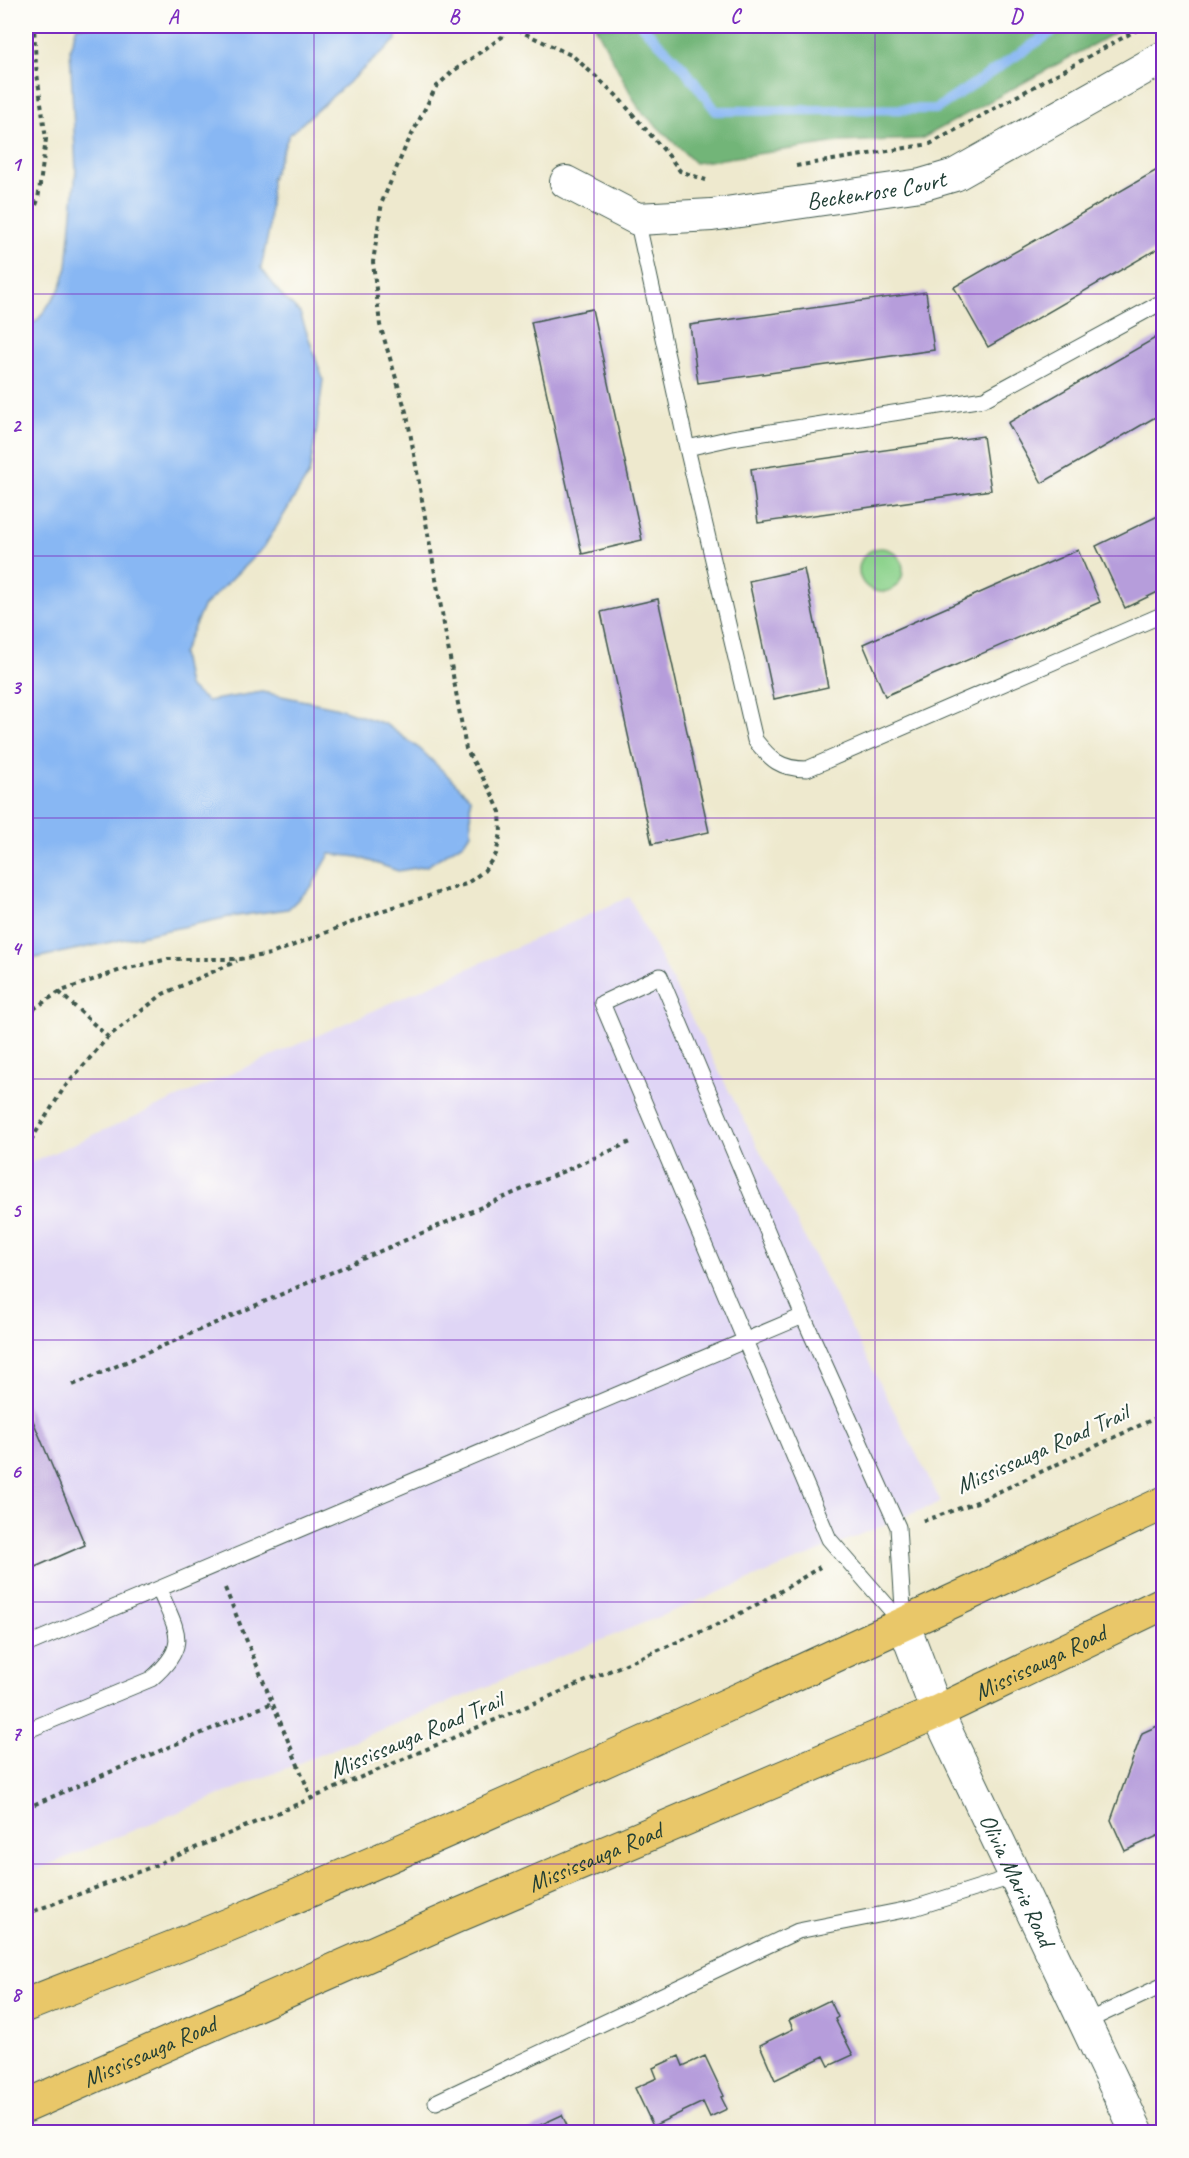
<svg xmlns="http://www.w3.org/2000/svg" width="1189" height="2158" viewBox="0 0 1189 2158" font-family="Caveat,sans-serif">
  <style>
    .built { fill: #dfd5f5 }
    .green { fill: #8dd38d; stroke: #568860; stroke-width: 1.5 }
    .forest { fill: #72b578; stroke: #487956; stroke-width: 1.5 }
    .water { fill: #88b7f3; stroke: #547a94; stroke-width: 1.5 }
    .lines { fill: none; stroke-linecap: round; stroke-linejoin: round }
    .stream { stroke: #88b7f3; stroke-width: 10 }
    .building { fill: #b69ddb }
    .lane-casing { stroke: #3e574b; stroke-width: 17 }
    .street-casing { stroke: #3e574b; stroke-width: 34 }
    .primary-casing { stroke: #3e574b; stroke-width: 35 }
    .path { stroke: #3e574b; stroke-width: 4; stroke-dasharray: 4.5 4.5; stroke-linecap: butt }
    .lane { stroke: #fff; stroke-width: 15 }
    .street { stroke: #fff; stroke-width: 32 }
    .primary { stroke: #e9c769; stroke-width: 33 }
    .grid { fill: none; stroke: #7b2cbf; stroke-width: 1.5; stroke-opacity: 0.55 }
    .labels { text-anchor: middle; stroke-width: 4.5; stroke-linejoin: round; paint-order: stroke }
    .street-label { font-size: 24px; fill: #1f3d34; stroke: #fdfcf7 }
    .neatline { fill: none; stroke: #7b2cbf; stroke-width: 2 }
    .grid-label { font-size: 20px; text-anchor: middle; font-weight: bold; fill: #7b2cbf }
  </style>
  <rect width="100%" height="100%" fill="#fdfcf7"/>
  <filter id="ink" filterUnits="userSpaceOnUse"><feTurbulence type="fractalNoise" baseFrequency=".0167" numOctaves="2"/><feDisplacementMap in="SourceGraphic" scale="12" xChannelSelector="R" yChannelSelector="G"/><feConvolveMatrix kernelMatrix="1 2 1 2 8 2 1 2 1" color-interpolation-filters="sRGB"/></filter>
  <filter id="wash" filterUnits="userSpaceOnUse"><feTurbulence type="fractalNoise" baseFrequency=".008" numOctaves="4" result="noise"/><feDisplacementMap in="SourceGraphic" scale="24" xChannelSelector="R" yChannelSelector="G"/><feGaussianBlur stdDeviation="1.35" result="paint"/><feColorMatrix in="noise" values="0 0 0 0 0 0 0 0 0 0 0 0 0 0 0 0 0 1.4 0 .05"/><feComposite in="paint" operator="in"/></filter>
  <g filter="url(#wash)">
    <rect width="100%" height="100%" fill="#eee9ce"/>
    <path class="built" d="M629 897 941 1502 26 1874V1165Z"/>
    <path class="green" d="M859 570a22 22 0 1 1 44 0a22 22 0 1 1-44 0Z"/>
    <path class="forest" d="M595 26H1127L921 139 839 142 695 163 639 109Z"/>
    <path class="water" d="M77 26H397L396 40 289 135 271 180 269 230 261 268 282 296 300 313 323 379 316 435 309 474 264 547 203 607 182 654 188 686 207 701 262 692 335 707 385 724 420 749 470 797 471 833 463 843 427 866 398 871 358 857 330 854 312 886 288 909 229 917 26 960V326L37 321 60 289 67 267 76 170 70 48Z"/>
    <g class="lines">
      <path class="stream" d="M642 26 683 67 716 111 936 109 1061 26"/>
    </g>
    <g id="blocks">
      <path class="building" d="M1157 170 1164 181V245L988 347 954 287Z
        M926 292 934 350 698 383 690 325Z
        M592 309 642 540 582 554 531 322Z
        M1164 333V412L1042 483 1008 423Z
        M983 436 991 490 758 523 751 469Z
        M1164 513V589L1125 608 1096 546Z
        M1078 550 1100 602 885 696 863 644Z
        M804 569 828 687 774 699 749 581Z
        M658 599 709 832 652 844 601 612Z
        M26 1404 85 1545 26 1571Z
        M1164 1723V1833L1125 1851 1111 1820 1142 1733Z
        M830 2000 838 2017 835 2019 853 2055 829 2066 824 2056 775 2080 760 2045 793 2029 789 2020Z
        M679 2056 683 2066 705 2056 724 2096 721 2097 727 2109 710 2117 703 2102 653 2126 635 2088 657 2078 653 2068Z
        M562 2115 570 2132H530L529 2130Z"/>
    </g>
  </g>
  <g filter="url(#ink)">
    <use href="#blocks" fill-opacity="0" stroke="#3e574b" stroke-width="1.5"/>
    <g class="lines">
      <defs>
        <path id="lane" d="M637 219 687 448
          M1164 301 984 399 732 438 687 448 755 740C771 760 780 769 807 769L1164 614
          M660 976 803 1316 898 1527 904 1625 829 1539 602 1003Z
          M26 1645 803 1316
          M26 1731 151 1679C192 1644 176 1631 159 1589
          M1085 2022 1164 1985
          M436 2102 798 1931 914 1908 1015 1876"/>
        <g id="street">
          <path id="s1" d="M566 182 637 219 712 215 921 185 955 175 1164 57"/>
          <path id="s2" d="M904 1625 937 1712 1137 2132"/>
        </g>
        <g id="primary">
          <path d="M26 2005C101 1975 177 1947 252 1915 559 1785 861 1644 1164 1503"/>
          <path id="s3" d="M26 2106 459 1915 937 1712 1164 1603"/>
        </g>
      </defs>
      <use href="#lane" class="lane-casing"/>
      <use href="#street" class="street-casing"/>
      <use href="#primary" class="primary-casing"/>
      <path class="path" d="M509 26 573 56 616 95 669 156 680 171 706 180
        M796 166 930 144 1144 26
        M26 230 38 200 46 139 36 66 34 26
        M59 992 108 1037
        M26 1014 59 992 121 970 168 959H240L271 954 381 911 466 884 484 871 496 854 501 833 500 812 491 792 466 749 407 415 380 325 373 262 382 202 405 148 436 87 452 72 502 37 505 26
        M26 1148 64 1088 108 1037 163 994 237 961
        M73 1385 633 1141
        M923 1521 977 1502 1164 1414
        M225 1588 312 1799
        M26 1808 272 1703
        M26 1914 146 1869 724 1622 776 1594 820 1567"/>
      <use href="#lane" class="lane"/>
      <use href="#street" class="street"/>
      <use href="#primary" class="primary"/>
    </g>
  </g>
  <path class="grid" d="M314 26V2132M594 26V2132M875 26V2132M26 294H1164M26 556H1164M26 818H1164M26 1079H1164M26 1340H1164M26 1602H1164M26 1864H1164"/>
  <g class="labels">
    <g class="street-label">
      <text dy="8" stroke="none"><textPath href="#s1" startOffset="321">Beckenrose Court</textPath></text>
      <text transform="translate(1042 1449) rotate(-24)" y="8">Mississauga Road Trail</text>
      <text dy="8" stroke="none"><textPath href="#s3" startOffset="1107">Mississauga Road</textPath></text>
      <text transform="translate(416 1735) rotate(-23)" y="8">Mississauga Road Trail</text>
      <text dy="8" stroke="none"><textPath href="#s3" startOffset="621">Mississauga Road</textPath></text>
      <text dy="8" stroke="none"><textPath href="#s2" startOffset="279">Olivia Marie Road</textPath></text>
      <text dy="8" stroke="none"><textPath href="#s3" startOffset="135">Mississauga Road</textPath></text>
    </g>
  </g>
  <rect width="1189" height="2158" fill="none" stroke="#fdfcf7" stroke-width="66"/>
  <rect x="33" y="33" width="1123" height="2092" class="neatline"/>
  <g class="grid-label">
    <text x="173" y="23">A</text>
    <text x="454" y="23">B</text>
    <text x="735" y="23">C</text>
    <text x="1016" y="23">D</text>
    <text x="16" y="171">1</text>
    <text x="16" y="432">2</text>
    <text x="16" y="694">3</text>
    <text x="16" y="955">4</text>
    <text x="16" y="1217">5</text>
    <text x="16" y="1478">6</text>
    <text x="16" y="1740">7</text>
    <text x="16" y="2001">8</text>
  </g>
</svg>
